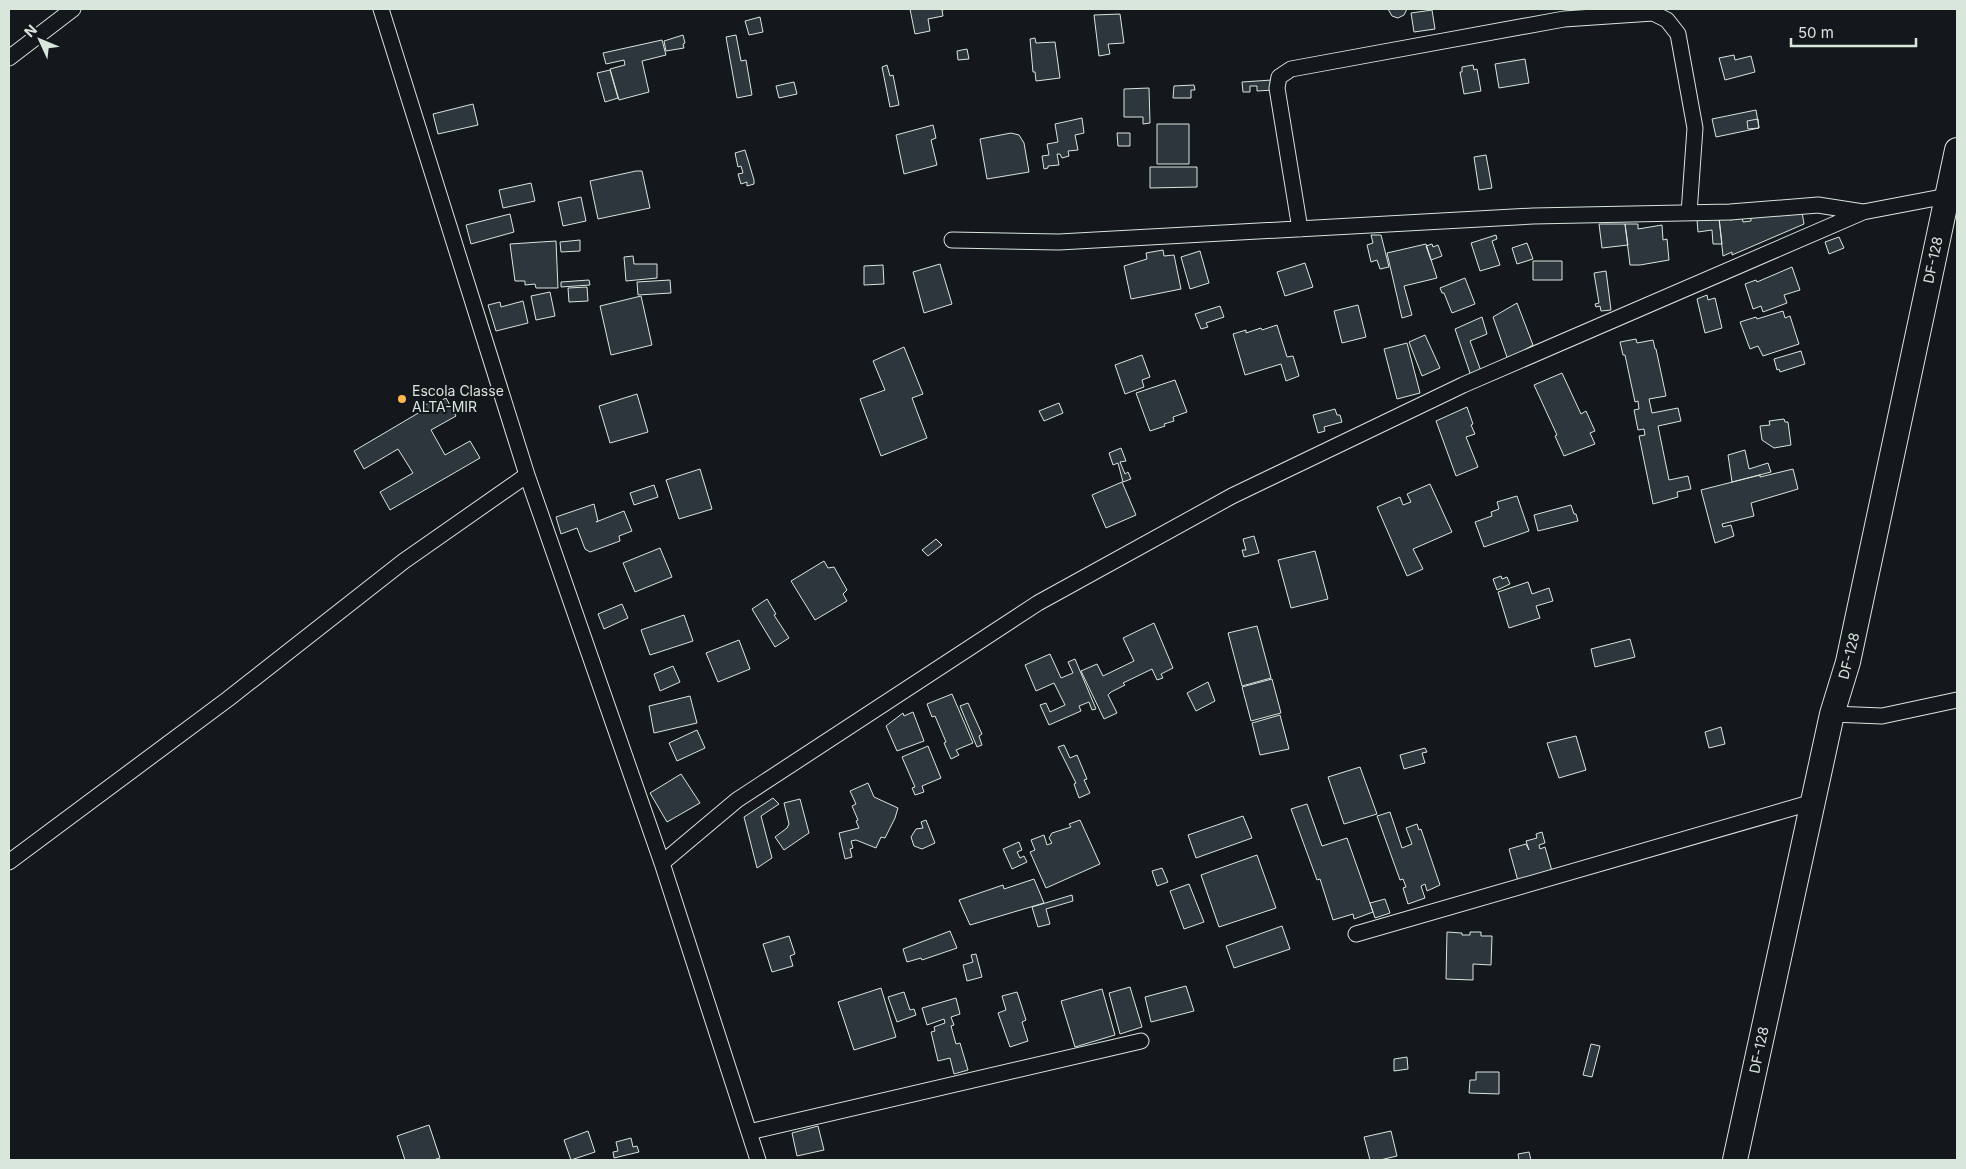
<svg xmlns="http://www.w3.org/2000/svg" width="1966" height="1169" viewBox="0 0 1966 1169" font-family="Inter,sans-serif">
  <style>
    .building { fill: #2c363c; stroke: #d8e6dc }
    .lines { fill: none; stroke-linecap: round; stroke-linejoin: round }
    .street-casing { stroke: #d8e6dc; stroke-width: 17 }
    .primary-casing { stroke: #d8e6dc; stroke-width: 26 }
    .street { stroke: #14181c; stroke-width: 15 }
    .primary { stroke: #14181c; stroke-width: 24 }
    .poi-dot { fill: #ffb74d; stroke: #14181c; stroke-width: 2 }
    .labels { text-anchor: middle; stroke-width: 4; stroke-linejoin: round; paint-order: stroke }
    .street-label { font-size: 14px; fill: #d8e6dc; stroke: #14181c }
    .poi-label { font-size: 14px; fill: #d8e6dc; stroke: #14181c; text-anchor: start }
  </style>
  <rect width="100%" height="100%" fill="#14181c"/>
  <path class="building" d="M910 9H947L942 10 943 16 928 19 930 31 915 34Z
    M1388 9H1407L1404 15 1398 18 1392 16Z
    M1432 10 1435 29 1414 32 1411 13Z
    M1120 14 1124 43 1108 44 1110 54 1099 56 1094 15Z
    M760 17 763 32 749 35 745 21Z
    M683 35 685 43 683 44 684 48 666 51 664 41Z
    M736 35 741 61 746 60 752 95 737 98 726 37Z
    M1035 38 1036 43 1055 42 1060 78 1036 81 1035 72H1033L1030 39Z
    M662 40 666 55 642 61 649 92 619 100 610 69 625 65 624 60 606 64 603 53Z
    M967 49 969 59 958 60 957 51Z
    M1734 55 1735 60 1751 56 1755 72 1725 80 1719 58Z
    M1525 59 1529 83 1499 88 1495 64Z
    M887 65 890 76 893 75 899 105 890 107 882 67Z
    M1473 65 1474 70 1477 69 1481 91 1464 94 1460 72H1462V67Z
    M610 70 618 98 605 102 597 73Z
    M1272 80 1274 90 1257 91V86H1250V92H1243L1242 82Z
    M794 82 797 94 779 98 776 86Z
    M1194 85 1195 90H1191V98H1173L1174 86Z
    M1149 88 1150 123 1143 124V117H1124V89Z
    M473 104 478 125 438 134 433 114Z
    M1756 110 1759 128 1716 137 1712 119Z
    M1082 118 1084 133 1075 135 1078 150 1068 151 1069 156 1062 158 1060 154H1057L1059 165 1048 166V168L1044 169 1042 156 1049 155 1047 144 1058 142 1055 124Z
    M1758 119 1759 128 1748 129 1747 121Z
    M1157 124H1189V164H1157Z
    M933 125 936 138 931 140 937 165 904 174 896 135Z
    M1011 133 1019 135 1024 143 1029 172 987 179 980 139Z
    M1117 133H1130V146H1118Z
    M745 150 754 180V184L747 186V182L741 184 738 174 743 173 741 166 738 167 735 153Z
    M1486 155 1492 188 1479 190 1474 157Z
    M1150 167H1197V187L1150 188Z
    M636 171H642L650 208 598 219 590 181Z
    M531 183 535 201 503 208 499 190Z
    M581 197 586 221 563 226 558 202Z
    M1802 212 1804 224 1732 255V252L1723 256 1719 218H1730V220H1732V217H1742L1743 222 1751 221V216Z
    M510 214 514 232 471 244 466 225Z
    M1719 218 1722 244H1713L1712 230 1698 232 1697 220Z
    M1599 224H1625L1628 245 1602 248Z
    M1625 224H1638V229L1662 225 1663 240 1667 239 1669 260 1640 265H1630Z
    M1371 235H1381L1389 267 1380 269 1377 260 1371 262 1367 245 1373 243Z
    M1496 235 1497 239 1492 241 1500 265 1480 271 1471 243Z
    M1839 237 1844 248 1829 254 1825 242Z
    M580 240V251L561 252 560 242Z
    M556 241 558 288H536L535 284 525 285V281H515L510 244Z
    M1527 243 1533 259 1517 264 1512 248Z
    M1426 244 1437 278 1404 286 1412 315 1402 318 1387 253Z
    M1432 244 1433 247 1438 245 1442 256 1431 260 1426 246Z
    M1163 250 1164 256 1174 255 1181 289 1131 299 1124 266 1147 259 1146 253Z
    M1200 251 1209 283 1190 289 1181 257Z
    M633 256 634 264H657V278L626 281 624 257Z
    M1533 261H1562V280H1533Z
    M1305 263 1313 287 1285 296 1277 272Z
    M940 264 952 304 924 313 913 272Z
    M883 265 884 284 864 285V266Z
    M1792 267 1800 290 1784 295 1787 303 1763 312 1761 306 1753 309 1745 284 1756 280 1757 282Z
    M1606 271 1611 310 1601 311 1600 306 1596 307 1595 304 1599 303 1594 273Z
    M1465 278 1475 304 1452 313 1444 293H1442L1440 288Z
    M589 280 590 285 561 287V282Z
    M670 280 671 293 638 295 637 282Z
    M587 287 588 301 569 302 568 288Z
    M550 292 555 316 536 320 531 296Z
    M1707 295 1708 300 1715 298 1722 328 1705 333 1697 299Z
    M641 296 652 345 611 355 600 306Z
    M523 301 528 323 496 331 488 305 500 302 501 307Z
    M1517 303 1533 345 1508 360 1493 317Z
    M1358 305 1366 337 1342 343 1334 311Z
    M1220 306 1224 317 1206 323 1208 327 1201 329 1195 314Z
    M1783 311 1785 318 1790 316 1799 344 1763 356 1758 346 1750 349 1740 322 1756 317 1757 319Z
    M1482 317 1487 334 1470 341 1481 371 1471 376 1455 329Z
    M1277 325 1287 357 1293 356 1299 376 1286 381 1281 364 1245 375 1233 334 1246 330V333L1261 328 1262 330Z
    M1425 335 1440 368 1422 376 1409 342Z
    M1636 339 1637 343 1653 340 1655 349H1656L1666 396 1649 399 1652 413 1678 408 1681 421 1658 426 1669 480 1688 476 1691 489 1677 492 1678 497 1653 504 1639 436 1645 435 1644 429 1638 430 1634 410 1639 409 1638 401 1635 402 1625 355H1623L1620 342Z
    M1407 343 1420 393 1397 399 1384 349Z
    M904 347 923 394 912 398 927 438 881 456 860 399 885 390 873 361Z
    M1801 351 1805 364 1780 372 1779 369 1777 370 1774 359Z
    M1142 355 1150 377 1142 380 1144 387 1125 394 1115 365Z
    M1562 373 1581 414 1586 411 1595 431 1590 433 1595 444 1564 456 1555 436 1557 435 1534 385Z
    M1175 380 1187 412 1173 417 1174 421 1164 424 1165 426 1150 431 1136 393Z
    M637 394 648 432 610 443 599 406Z
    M446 398 456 416 431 430 445 455 470 441 480 458 390 510 380 492 413 473 398 449 364 469 354 451 420 412 418 409 436 399 438 402Z
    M1059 403 1063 413 1044 421 1039 411Z
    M1467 407 1473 424 1471 425 1475 434 1466 437 1478 467 1456 476 1436 421Z
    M1335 409 1337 415H1340L1342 422 1324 427 1325 431 1318 433 1313 415Z
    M1784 419 1785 422H1788L1791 445 1774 448 1762 440 1760 426 1770 425 1769 421Z
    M1121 448 1126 461 1120 462 1125 474 1128 472 1131 479 1123 482 1118 463 1113 465 1109 453Z
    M1745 450 1749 469 1768 463 1771 472 1732 482 1728 455Z
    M700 469 712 509 679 519 666 480Z
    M1793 469 1798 489 1751 503 1754 516 1722 524 1723 527 1731 525 1734 536 1715 543 1701 490 1760 475V477Z
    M1122 482 1136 515 1106 528 1092 495Z
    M1430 484 1452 532 1413 549 1423 569 1407 576 1377 507 1400 497 1403 505 1411 502 1407 494Z
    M654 485 658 497 634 505 630 493Z
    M1517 496 1529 531 1484 547 1475 522 1492 516 1491 512 1499 509 1497 502Z
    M594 504 598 521 596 522 624 511 632 531 619 536 620 541 590 552 585 549 577 528 561 534 556 517Z
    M1571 505 1574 514H1576L1578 521 1538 531 1534 515Z
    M1254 536 1259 553 1244 557 1242 550H1246L1243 539Z
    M936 539 942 545 928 556 922 550Z
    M660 548 672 577 635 592 623 563Z
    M1315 551 1328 599 1291 608 1278 560Z
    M824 561 828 568 834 567 847 590 843 594 847 601 815 620 791 581Z
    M1501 576 1502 579 1507 577 1510 584 1497 590 1493 579Z
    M1528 582 1532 594 1549 588 1553 601 1536 606 1540 618 1509 628 1498 592Z
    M767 599 776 614 774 615 789 638 775 647 752 609Z
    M622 604 628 618 604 629 598 614Z
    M684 615 693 641 650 655 641 630Z
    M1154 623 1173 668 1161 674 1163 678 1157 680 1152 669 1123 683 1125 685 1111 692 1108 695 1117 713 1104 719 1081 671 1097 664 1103 676 1134 661 1123 638Z
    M1257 626 1271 678 1242 686 1228 633Z
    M1630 639 1635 657 1595 667 1591 649Z
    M739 640 750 669 718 682 706 653Z
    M1050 654 1061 678 1073 673 1068 662 1075 659 1096 709 1092 710 1089 702 1079 706 1081 711 1049 725 1040 705 1046 703 1050 712 1065 705 1054 683 1036 691 1025 665Z
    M673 666 680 682 660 691 654 674Z
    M1272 679 1281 713 1251 721 1242 687Z
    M1208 682 1215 701 1196 711 1187 693Z
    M952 694 973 743 956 750 959 755 951 759 944 743 946 742 935 716 932 717 927 704Z
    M690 696 697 723 654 733 649 706Z
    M968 703 982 734 979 736 982 745 977 747 960 706Z
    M913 712 924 741 897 751 886 726 903 713 904 716Z
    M1280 715 1289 749 1260 755 1252 723Z
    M1721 727 1725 744 1709 748 1705 732Z
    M697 730 705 748 677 761 669 743Z
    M1576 736 1586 770 1559 778 1547 743Z
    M1064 745 1070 758 1077 755 1087 779 1084 780 1090 793 1079 798 1074 784 1076 783 1058 747Z
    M928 746 941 778 922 786 924 792 915 795 912 788 915 787 902 757Z
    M1425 748 1427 752 1422 753 1425 763 1404 769 1400 755Z
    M1360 767 1377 814 1344 824 1328 777Z
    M681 774 700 803 667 822 650 793Z
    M868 783 874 797 898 808 895 818 885 838 881 837 876 848 856 840 851 841 853 848 850 849 852 857 845 859 839 833 859 828 856 821 858 820 852 806 856 804 850 791Z
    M773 798 779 804 761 816 772 858 757 868 744 817Z
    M800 799 809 833 784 850 775 837 787 828 789 824 784 803Z
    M1307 804 1322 846 1347 838 1373 912 1354 919 1353 914 1333 920 1320 879 1317 880 1291 809Z
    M1390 812 1402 848 1412 844 1406 828 1417 824 1419 830 1421 829 1440 885 1427 891 1425 884 1421 886 1425 898 1408 904 1403 888 1406 887 1403 879 1400 880 1377 816Z
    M1243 816 1252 838 1196 858 1188 835Z
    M926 820 935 843 922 849 914 846 911 837 916 829 923 828 921 822Z
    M1080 820 1100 864 1046 888 1030 852 1035 850 1031 840 1044 835 1047 845 1052 843 1049 838 1052 833 1071 827 1069 824Z
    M1542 832 1545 843 1539 845 1540 849 1545 847 1552 871 1518 881 1509 849 1526 844 1529 850 1526 841 1537 838 1536 834Z
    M1019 842 1022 850 1017 852 1020 858 1024 856 1027 862 1012 869 1003 849Z
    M1257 855 1276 908 1219 927 1201 875Z
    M1162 868 1168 882 1157 886 1152 871Z
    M1034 879 1044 903 970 925 959 900 1003 885 1004 889Z
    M1189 884 1204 922 1184 929 1170 891Z
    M1072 895 1073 901 1046 909 1050 924 1038 927 1032 907Z
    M1385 899 1390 913 1375 918 1370 903Z
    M1282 926 1290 949 1234 968 1226 946Z
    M950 931 957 948 922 960 921 958 907 962 903 949Z
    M1447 932 1462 933V935H1470V932H1481V936H1492L1491 965 1473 964V980L1446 979Z
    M789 936 795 954 790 956 793 966 772 972 763 944Z
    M976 954 982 977 967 981 963 965 973 962 971 955Z
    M1186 986 1194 1011 1151 1022 1145 997Z
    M1130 987 1142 1027 1120 1034 1109 993Z
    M881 988 896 1037 854 1050 838 1002Z
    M1102 989 1115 1035 1075 1047 1061 1001Z
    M904 992 910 1010 914 1009 916 1015 897 1022 888 997Z
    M1017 992 1026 1020 1022 1022 1028 1041 1010 1047 998 1013 1006 1010 1002 996Z
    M956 998 960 1014 951 1017 954 1025 951 1026 956 1044 960 1043 968 1070 954 1074 950 1058 938 1061 931 1032 935 1031 934 1027 945 1023 944 1019 927 1025 922 1008Z
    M1591 1044 1600 1046 1592 1077 1583 1075Z
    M1407 1057 1408 1069 1394 1071V1059Z
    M1476 1072H1499V1094L1469 1093 1470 1080H1476Z
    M429 1125 440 1158 433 1160H405L397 1136Z
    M818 1126 824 1150 797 1156 792 1133Z
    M588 1131 595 1152 571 1160 564 1140Z
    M1391 1131 1397 1156 1380 1160H1370L1364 1137Z
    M631 1138 633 1147 637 1146 639 1152 614 1158 613 1152 618 1151 616 1142Z
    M1529 1152 1531 1160H1519L1518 1154Z"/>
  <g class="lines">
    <defs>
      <path id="street" d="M381 9 527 475 662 863 758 1160
        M9 58 73 9
        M1300 229 1277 88 1279 77 1291 69 1564 19 1653 13 1667 20 1678 34 1695 128 1689 213
        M952 240 1059 242 1533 216 1730 212 1818 205 1863 212
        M1832 714 1882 716 1957 700
        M9 862 228 699 404 561 527 475
        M662 863 737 800 1038 603 1232 496 1463 385 1863 212 1947 196
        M1356 934 1813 802
        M749 1132 1141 1041"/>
      <path id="primary" d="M1735 1160 1832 714 1848 662 1957 150"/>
    </defs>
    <use href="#street" class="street-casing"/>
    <use href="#primary" class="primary-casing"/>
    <use href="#street" class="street"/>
    <use href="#primary" class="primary"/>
  </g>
  <circle class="poi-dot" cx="402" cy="399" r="5"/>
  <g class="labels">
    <g class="street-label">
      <text transform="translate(1933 260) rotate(-78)" y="5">DF-128</text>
      <text transform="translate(1849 656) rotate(-76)" y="5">DF-128</text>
      <text transform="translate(1759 1050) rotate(-78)" y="5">DF-128</text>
    </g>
    <g class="poi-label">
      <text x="412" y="396">Escola Classe<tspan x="412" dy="16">ALTA-MIR</tspan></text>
    </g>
  </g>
  <rect width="1966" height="1169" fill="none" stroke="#d8e6dc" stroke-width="20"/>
  <g transform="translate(40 40) rotate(314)" stroke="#14181c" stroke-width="4" paint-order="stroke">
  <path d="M0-4L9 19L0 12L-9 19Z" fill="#d8e6dc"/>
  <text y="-8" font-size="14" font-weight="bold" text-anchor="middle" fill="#d8e6dc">N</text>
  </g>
  <path d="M1791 38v8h125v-8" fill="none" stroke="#d8e6dc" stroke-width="2.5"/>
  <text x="1798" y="38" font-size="15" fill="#d8e6dc" stroke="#14181c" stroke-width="4" paint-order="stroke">50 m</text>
</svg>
